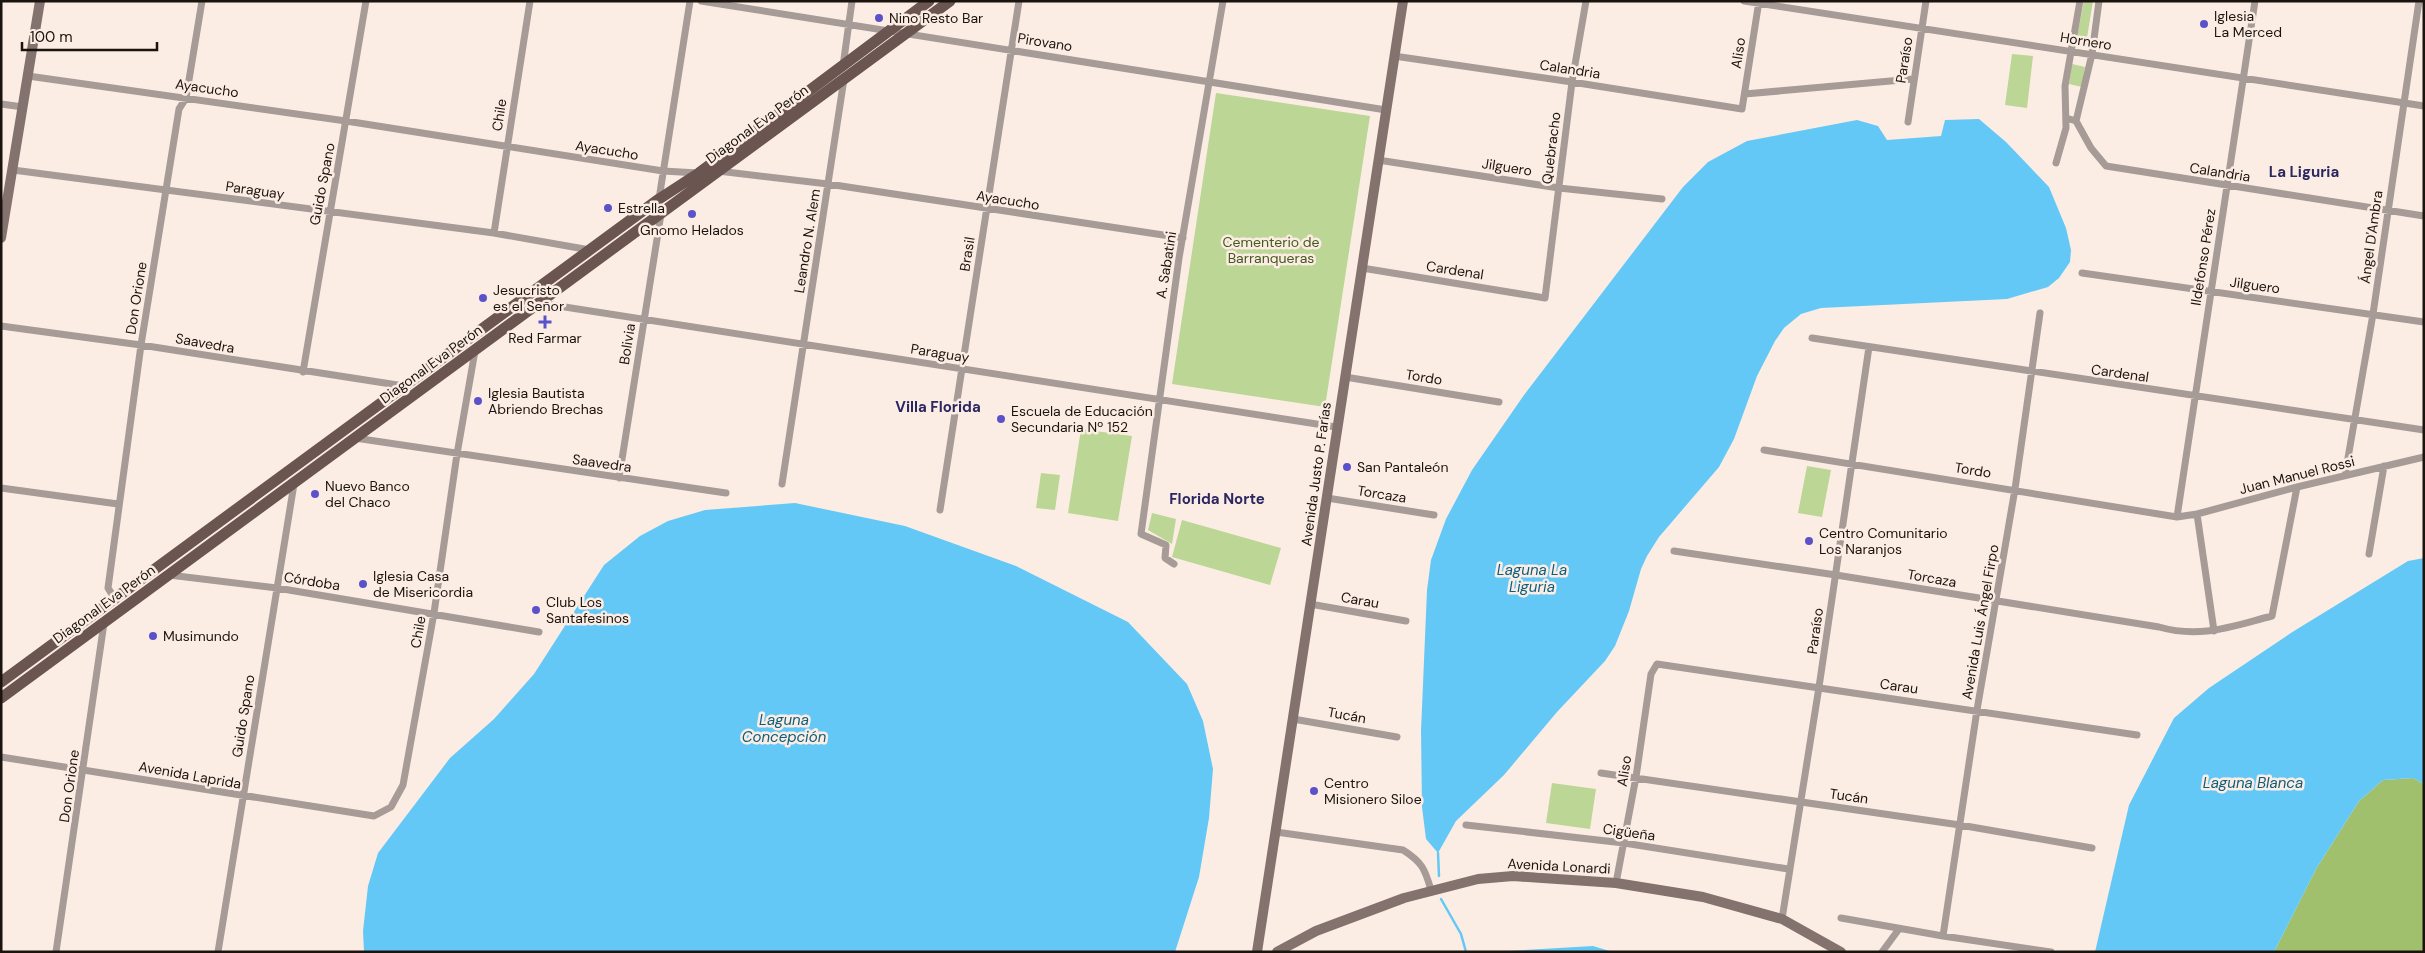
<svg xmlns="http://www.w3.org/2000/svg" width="2425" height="953" viewBox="0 0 2425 953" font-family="'DM Sans',sans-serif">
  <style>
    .green { fill: #bcd696 }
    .forest { fill: #a1c06d }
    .water { fill: #64c8f7 }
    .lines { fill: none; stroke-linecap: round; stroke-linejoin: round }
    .stream { stroke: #64c8f7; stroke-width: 2.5 }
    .street { stroke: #a79b98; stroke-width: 7 }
    .secondary { stroke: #84726e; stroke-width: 10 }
    .primary { stroke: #6a5550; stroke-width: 11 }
    .poi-dot { fill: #5b52ca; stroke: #fcede4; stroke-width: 2 }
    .labels { text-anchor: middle; stroke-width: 5; stroke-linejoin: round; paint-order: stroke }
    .poi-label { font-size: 14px; fill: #1b130e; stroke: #fcede4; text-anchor: start }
    .street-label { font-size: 14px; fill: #1b130e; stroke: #fcede4 }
    .park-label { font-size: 14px; fill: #45581e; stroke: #fcede4 }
    .neighbourhood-label { font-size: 15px; font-weight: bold; fill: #2a2761; stroke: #fcede4 }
    .water-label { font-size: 15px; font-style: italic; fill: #0b5d7c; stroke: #fcede4 }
  </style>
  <rect width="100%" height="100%" fill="#fcede4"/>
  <path class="green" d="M2084 1H2093L2086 44 2076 42Z
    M2012 54 2033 56 2027 108 2005 105Z
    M2072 64 2085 67 2082 87 2069 84Z
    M1216 93 1370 116 1325 407 1172 384Z
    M1081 429 1132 436 1118 521 1068 513Z
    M1807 466 1831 470 1822 517 1798 513Z
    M1041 473 1060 475 1055 510 1036 508Z
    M1152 513 1176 519 1172 544 1148 530Z
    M1182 520 1281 548 1270 585 1172 557Z
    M1552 783 1596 789 1590 829 1546 823Z"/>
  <path class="forest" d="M2413 778 2424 784V952H2274L2316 869 2359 801 2383 780Z"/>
  <path class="water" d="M1979 119 2006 142 2049 187 2066 228 2071 250 2070 262 2059 278 2048 287 2007 299 1821 308 1801 314 1784 328 1775 341 1757 376 1734 439 1719 467 1659 537 1647 556 1641 569 1629 611 1615 646 1605 661 1557 712 1504 775 1456 821 1438 853 1426 839 1422 807 1421 731 1427 590 1431 560 1446 519 1472 470 1524 395 1683 187 1708 162 1747 141 1857 120 1878 126 1887 140 1941 136 1945 120Z
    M795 503 905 526 1016 566 1128 622 1187 684 1203 721 1213 769 1209 818 1199 877 1175 952H364L363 931 368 886 378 853 450 758 494 719 534 674 604 565 640 536 668 521 705 510Z
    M2424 558V784L2413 778 2383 780 2359 801 2316 869 2274 952H2095L2129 805 2174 718 2209 688 2294 631 2408 561Z
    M1593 946 1613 952H1491Z"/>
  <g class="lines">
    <path class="stream" d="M1438 853 1439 876
      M1441 899 1461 934 1466 952"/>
    <path class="street" d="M701 1 1386 110
      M1744 1 2424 106
      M1394 56 1572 82 1742 109 1759 1
      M843 66 852 1
      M28 76 346 121 663 171 698 173
      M1745 94 1913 79
      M1 104 23 107
      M2066 118 2076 121 2091 148 2106 166 2424 216
      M2076 121 2092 54 2099 1
      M1908 122 1926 1
      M1378 160 1559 188 1662 199
      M2056 163 2066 128 2065 86 2080 1
      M13 170 494 233 590 250
      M718 171 828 184 1183 238
      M659 199 690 1
      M494 233 530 1
      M1362 268 1545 298 1572 82 1586 1
      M2082 273 2424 322
      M539 303 1336 427
      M1 326 141 345 404 386
      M1812 338 2424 430
      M303 372 366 1
      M1345 377 1499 402
      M355 438 726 493
      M1764 450 2177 517 2197 514 2297 487 2424 457
      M2345 475 2373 314 2419 1
      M619 478 661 214
      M782 484 844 79
      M1 488 118 504
      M1327 498 1434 515
      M940 510 1019 1
      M2197 514 2214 631
      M2177 517 2255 1
      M1674 551 1836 575 2159 627C2201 639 2232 626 2272 616L2297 487
      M2369 554 2384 466
      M1174 564 1165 558 1166 545 1141 534 1179 258 1223 1
      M169 575 277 588 539 632
      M115 599 108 588 141 345 179 109 186 98 202 1
      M1310 604 1406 621
      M1293 719 1397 737
      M1 757 374 816 391 807 403 785 434 613 457 454 475 351
      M1601 773 1960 825 2092 848
      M1466 825 1624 843 1788 869
      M1276 832 1403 850C1422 862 1425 869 1431 890
      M1616 883 1636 777 1651 674 1657 664 2137 735
      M1841 918 1943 936 2051 952
      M1782 919 1819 687 1869 347
      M1943 936 1977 710 2015 489 2040 313
      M56 952 104 623
      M218 952 294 484
      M1882 952 1899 929"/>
    <path class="secondary" d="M1 238 40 1
      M1257 952 1403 1
      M1277 952 1316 931 1404 898 1478 879 1513 876 1616 883 1703 897 1782 919 1841 952"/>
    <path class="primary" d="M1 682 659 199 699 173 929 1
      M1 698 950 1"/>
  </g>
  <g class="poi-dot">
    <circle cx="879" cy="18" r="5"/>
    <circle cx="2204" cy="24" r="5"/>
    <circle cx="608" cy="208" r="5"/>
    <circle cx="692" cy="214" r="5"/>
    <circle cx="483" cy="298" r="5"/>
    <path d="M542.5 314.5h5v5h5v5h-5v5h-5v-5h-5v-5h5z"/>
    <circle cx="478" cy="401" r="5"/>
    <circle cx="1001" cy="419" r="5"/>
    <circle cx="1347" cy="467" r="5"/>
    <circle cx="315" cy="494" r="5"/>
    <circle cx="1809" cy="541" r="5"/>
    <circle cx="363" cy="584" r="5"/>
    <circle cx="536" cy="610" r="5"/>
    <circle cx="153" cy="636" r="5"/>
    <circle cx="1314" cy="791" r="5"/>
  </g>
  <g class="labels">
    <g class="poi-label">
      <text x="2214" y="21">Iglesia<tspan x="2214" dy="16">La Merced</tspan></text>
      <text x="889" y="23">Nino Resto Bar</text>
      <text x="618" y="213">Estrella</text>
      <text x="692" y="235" text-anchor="middle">Gnomo Helados</text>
      <text x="493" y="295">Jesucristo<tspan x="493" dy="16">es el Señor</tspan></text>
      <text x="545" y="343" text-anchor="middle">Red Farmar</text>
      <text x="488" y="398">Iglesia Bautista<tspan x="488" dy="16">Abriendo Brechas</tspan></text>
      <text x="1011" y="416">Escuela de Educación<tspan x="1011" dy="16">Secundaria Nº 152</tspan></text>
      <text x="1357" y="472">San Pantaleón</text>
      <text x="325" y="491">Nuevo Banco<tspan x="325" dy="16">del Chaco</tspan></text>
      <text x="1819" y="538">Centro Comunitario<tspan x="1819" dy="16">Los Naranjos</tspan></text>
      <text x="373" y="581">Iglesia Casa<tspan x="373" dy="16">de Misericordia</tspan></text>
      <text x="546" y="607">Club Los<tspan x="546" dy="16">Santafesinos</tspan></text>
      <text x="163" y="641">Musimundo</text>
      <text x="1324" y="788">Centro<tspan x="1324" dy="16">Misionero Siloe</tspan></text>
    </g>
    <g class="street-label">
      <text transform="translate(2086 41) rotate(9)" y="5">Hornero</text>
      <text transform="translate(1045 42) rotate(9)" y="5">Pirovano</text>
      <text transform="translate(1738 53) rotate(-81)" y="5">Aliso</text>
      <text transform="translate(1904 60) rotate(-81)" y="5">Paraíso</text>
      <text transform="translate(1570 69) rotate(9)" y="5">Calandria</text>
      <text transform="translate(207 88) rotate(8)" y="5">Ayacucho</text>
      <text transform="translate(499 115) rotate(-81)" y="5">Chile</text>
      <text transform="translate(757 124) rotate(-36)" y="5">Diagonal Eva Perón</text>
      <text transform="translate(1551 148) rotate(-83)" y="5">Quebracho</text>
      <text transform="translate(607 150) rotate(9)" y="5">Ayacucho</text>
      <text transform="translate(1507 167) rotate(9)" y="5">Jilguero</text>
      <text transform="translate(2220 172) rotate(9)" y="5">Calandria</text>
      <text transform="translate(322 184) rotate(-79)" y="5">Guido Spano</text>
      <text transform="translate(255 190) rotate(8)" y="5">Paraguay</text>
      <text transform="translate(1008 200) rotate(9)" y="5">Ayacucho</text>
      <text transform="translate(2371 237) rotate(-82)" y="5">Ángel D'Ambra</text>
      <text transform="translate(807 241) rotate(-81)" y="5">Leandro N. Alem</text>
      <text transform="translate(967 254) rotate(-81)" y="5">Brasil</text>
      <text transform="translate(2203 257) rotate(-81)" y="5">Ildefonso Pérez</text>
      <text transform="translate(1166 265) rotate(-81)" y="5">A. Sabatini</text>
      <text transform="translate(1455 270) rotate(9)" y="5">Cardenal</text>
      <text transform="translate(2255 285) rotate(8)" y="5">Jilguero</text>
      <text transform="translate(136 298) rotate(-81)" y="5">Don Orione</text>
      <text transform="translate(205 343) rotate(10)" y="5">Saavedra</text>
      <text transform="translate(627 344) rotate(-81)" y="5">Bolivia</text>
      <text transform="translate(940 353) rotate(9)" y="5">Paraguay</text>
      <text transform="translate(431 364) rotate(-36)" y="5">Diagonal Eva Perón</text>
      <text transform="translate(2120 373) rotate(8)" y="5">Cardenal</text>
      <text transform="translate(1424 377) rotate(9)" y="5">Tordo</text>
      <text transform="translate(602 463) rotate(8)" y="5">Saavedra</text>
      <text transform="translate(1973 470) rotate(9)" y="5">Tordo</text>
      <text transform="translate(1316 474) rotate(-82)" y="5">Avenida Justo P. Farías</text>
      <text transform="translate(2297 475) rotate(-14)" y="5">Juan Manuel Rossi</text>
      <text transform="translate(1382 494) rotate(9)" y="5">Torcaza</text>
      <text transform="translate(1932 578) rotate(10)" y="5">Torcaza</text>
      <text transform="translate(312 581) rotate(9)" y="5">Córdoba</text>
      <text transform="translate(1360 600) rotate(10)" y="5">Carau</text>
      <text transform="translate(104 604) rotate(-36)" y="5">Diagonal Eva Perón</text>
      <text transform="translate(1980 622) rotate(-80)" y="5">Avenida Luis Ángel Firpo</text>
      <text transform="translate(1815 631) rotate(-82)" y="5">Paraíso</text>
      <text transform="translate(418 632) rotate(-80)" y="5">Chile</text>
      <text transform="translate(1899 686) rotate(8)" y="5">Carau</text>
      <text transform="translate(1347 715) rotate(10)" y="5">Tucán</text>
      <text transform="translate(243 716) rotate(-81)" y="5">Guido Spano</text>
      <text transform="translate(1624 771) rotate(-81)" y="5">Aliso</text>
      <text transform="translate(190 775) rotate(10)" y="5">Avenida Laprida</text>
      <text transform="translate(69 786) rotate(-82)" y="5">Don Orione</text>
      <text transform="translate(1849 796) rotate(8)" y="5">Tucán</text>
      <text transform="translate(1629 832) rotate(8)" y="5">Cigüeña</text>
      <text transform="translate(1559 866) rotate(3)" y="5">Avenida Lonardi</text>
    </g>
    <g class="park-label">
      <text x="1271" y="247">Cementerio de<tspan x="1271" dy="16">Barranqueras</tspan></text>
    </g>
    <g class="neighbourhood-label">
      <text x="2304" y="177">La Liguria</text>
      <text x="938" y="412">Villa Florida</text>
      <text x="1217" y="504">Florida Norte</text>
    </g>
    <g class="water-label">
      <text x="1532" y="575">Laguna La<tspan x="1532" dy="17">Liguria</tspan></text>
      <text x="784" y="725">Laguna<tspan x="784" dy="17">Concepción</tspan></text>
      <text x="2253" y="788">Laguna Blanca</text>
    </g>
  </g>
  <rect width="2425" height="953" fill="none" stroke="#1b130e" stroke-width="5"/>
  <path d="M22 42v8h135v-8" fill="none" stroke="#1b130e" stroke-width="2.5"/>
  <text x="30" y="42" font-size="15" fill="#1b130e" stroke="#fcede4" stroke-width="4" paint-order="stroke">100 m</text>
</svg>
